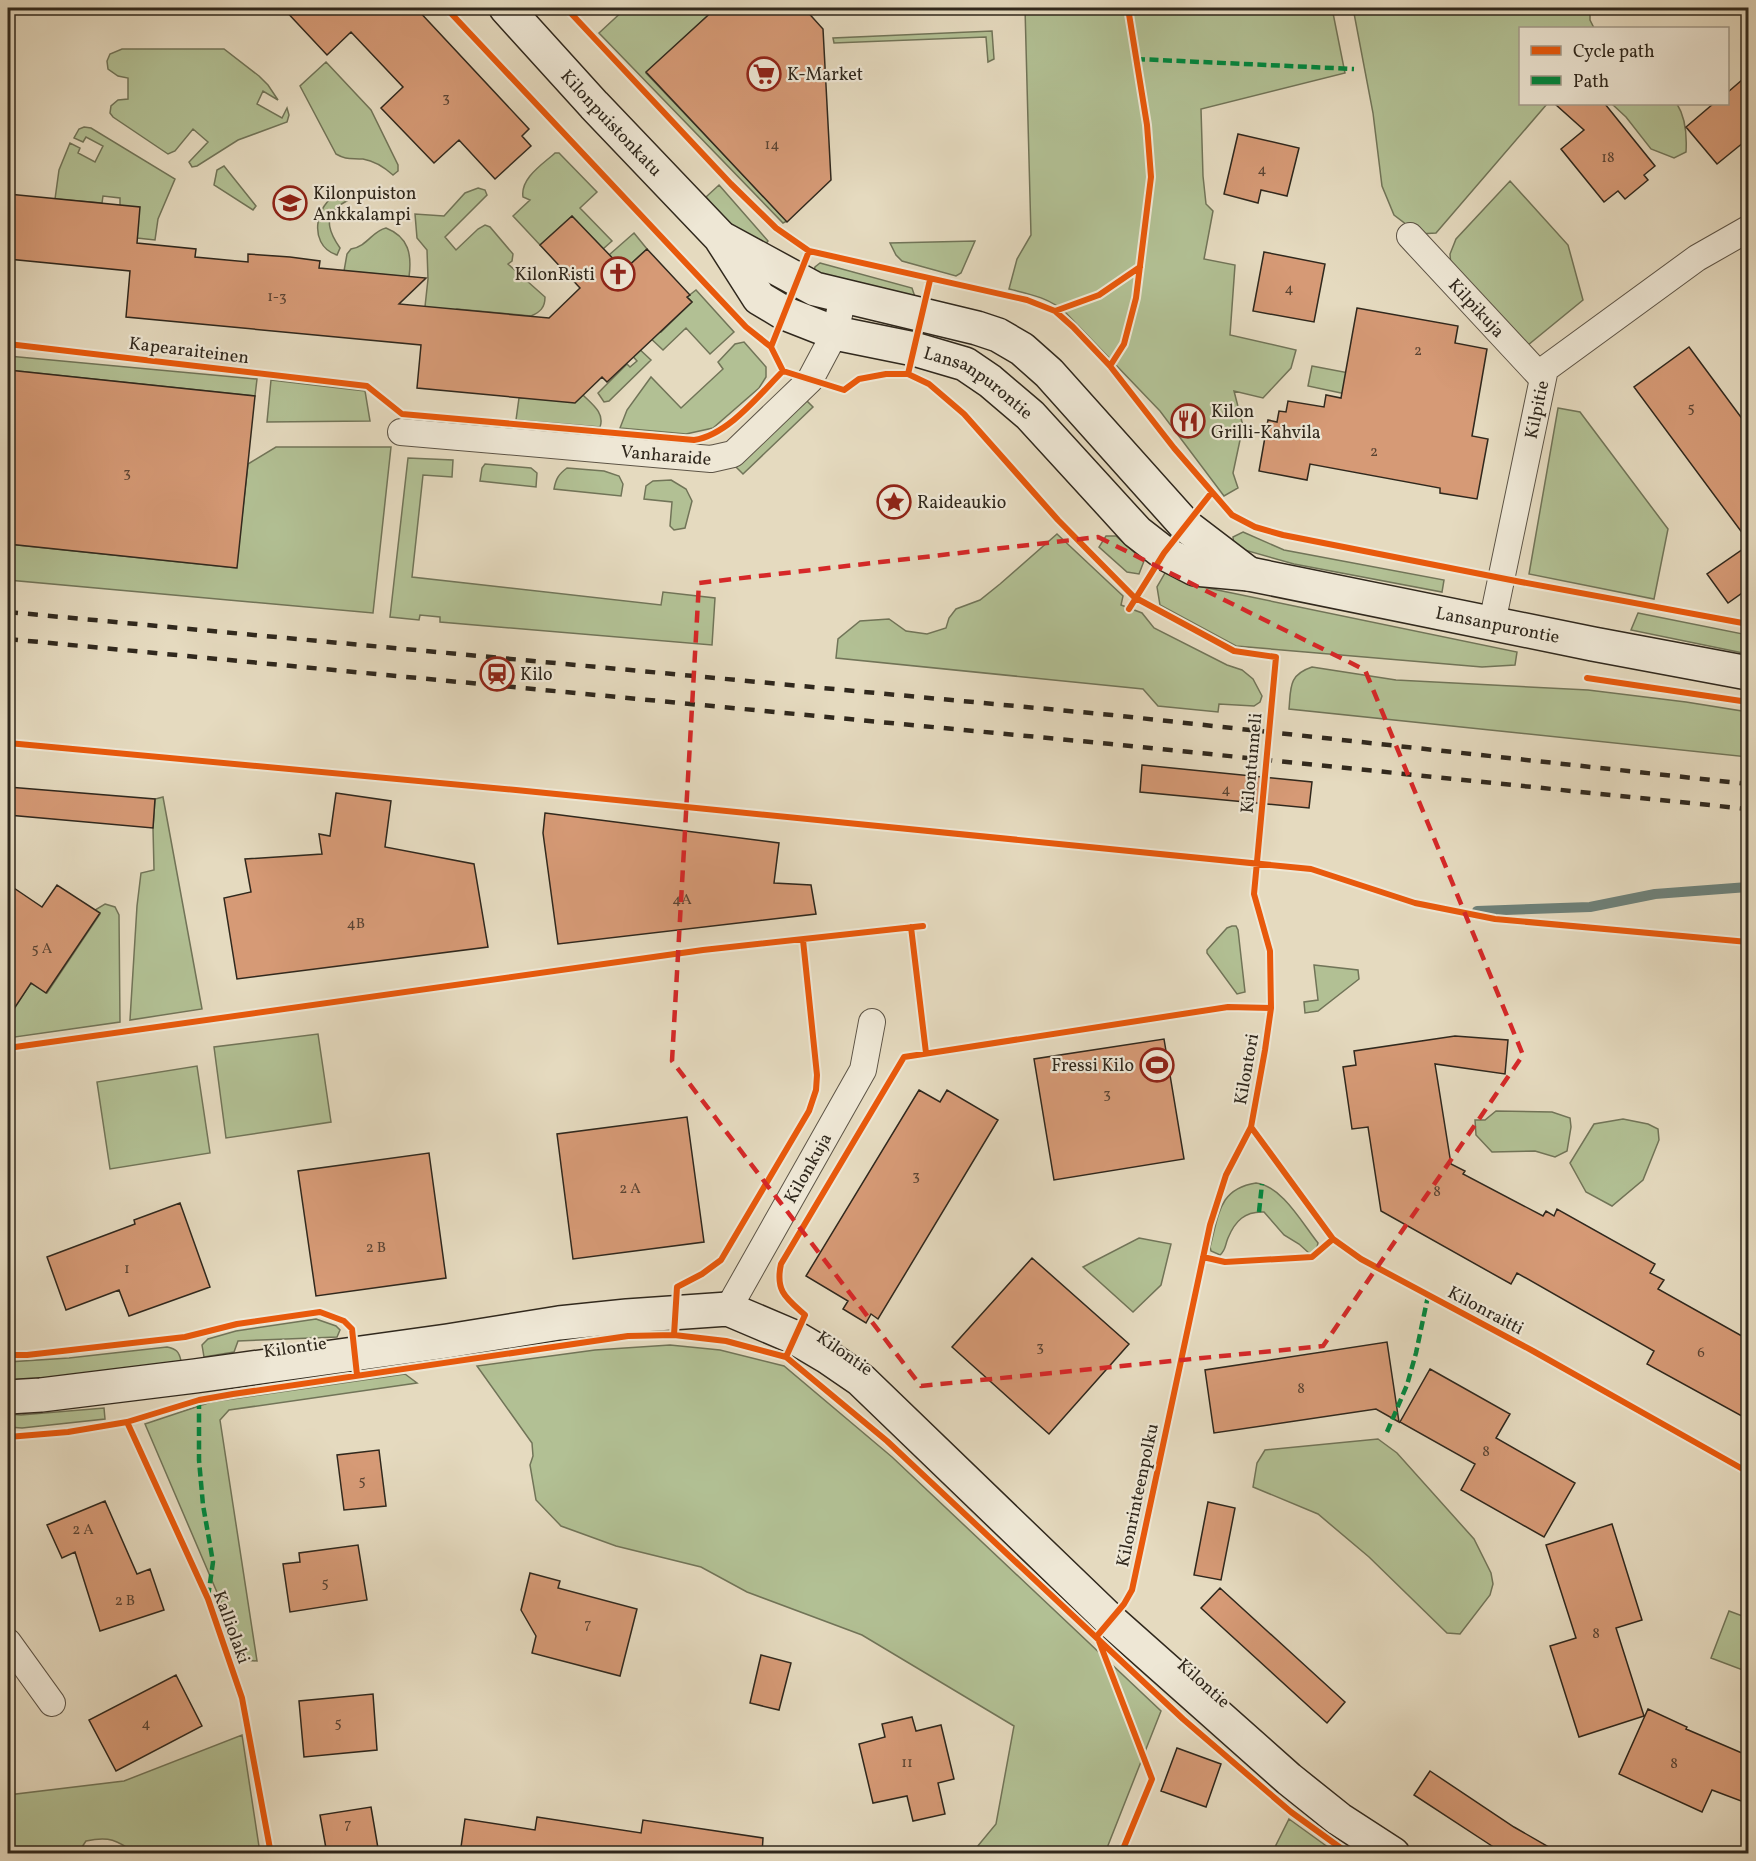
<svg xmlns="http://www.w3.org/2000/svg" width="1756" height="1861" viewBox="0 0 1756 1861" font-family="Vollkorn,serif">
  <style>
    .green { fill: #b2c094; stroke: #717458; stroke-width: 1.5 }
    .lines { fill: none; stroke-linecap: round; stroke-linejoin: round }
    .stream { stroke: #6d8079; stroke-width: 10 }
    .building { fill: #d69a76; stroke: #30281d; stroke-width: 1.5 }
    .street-casing { stroke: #5d5446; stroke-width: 28 }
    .secondary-casing { stroke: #30281d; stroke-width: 36 }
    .street { stroke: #eee7d5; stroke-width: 26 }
    .secondary { stroke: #eee7d5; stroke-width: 33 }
    .rail { stroke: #30281d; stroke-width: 4.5; stroke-dasharray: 10 10; stroke-linecap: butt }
    .quiet { stroke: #00873e; stroke-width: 4.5; stroke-dasharray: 9 4.5; stroke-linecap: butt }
    .cycleway-casing { stroke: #eee7d5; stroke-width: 10 }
    .cycleway { stroke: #e8590c; stroke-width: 6 }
    .marked { fill: none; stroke: #d62828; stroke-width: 4.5; stroke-dasharray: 12 8; stroke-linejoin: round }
    .labels { text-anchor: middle; stroke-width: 4.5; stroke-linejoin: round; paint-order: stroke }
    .number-label { font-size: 15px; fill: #5a4433 }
    .poi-label { font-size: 18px; fill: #30281d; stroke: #eee7d5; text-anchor: start }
    .street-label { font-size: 18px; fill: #30281d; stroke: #eee7d5 }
  </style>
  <rect width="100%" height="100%" fill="#e5dabf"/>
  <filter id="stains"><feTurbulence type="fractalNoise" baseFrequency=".00333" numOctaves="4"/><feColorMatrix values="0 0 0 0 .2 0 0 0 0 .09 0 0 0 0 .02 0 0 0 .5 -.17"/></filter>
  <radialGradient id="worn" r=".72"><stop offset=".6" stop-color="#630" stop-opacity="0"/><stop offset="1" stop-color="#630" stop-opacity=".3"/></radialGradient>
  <path class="green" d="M626 8H716L646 73 787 221 783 223 599 33Z
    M1025 8H1332L1345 73 1201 109 1203 176 1206 204 1213 211 1204 259 1235 265 1230 335 1296 350 1291 368 1263 398 1234 391 1243 426 1233 473 1238 488 1224 496 1160 411 1066 313C1050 298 1030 294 1009 289L1017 259 1031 235Z
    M1353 8H1590V20L1594 28H1520V104H1547L1436 233 1419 234 1394 215 1382 186 1373 113Z
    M992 31 994 59 988 62 986 37 834 43 833 38Z
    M122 49H224L259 76 268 85 278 100 263 91 257 104 282 118 287 108 289 115 287 122 238 140 197 166 192 167 189 162 208 142 193 129 175 151 168 154 113 117 110 113 111 106 118 100 128 99V78L118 76 108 69 107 61 110 54Z
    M326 62 371 110 398 165V171L393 175C384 167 375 161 363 159 351 158 346 160 336 154L300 86Z
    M1612 104H1677C1686 118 1687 135 1686 152L1674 158 1651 149 1626 117Z
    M84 127 91 128 175 179 158 219 155 240 137 238 120 205V198L103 196 102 203 55 199 59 170 70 143 80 148 78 153 95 162 103 146 86 137 83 142 74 138 79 129Z
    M555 153H559L597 192 580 208 612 241 603 249 572 216 540 245 513 216 530 200 523 197C520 178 543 164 555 153Z
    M224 166 256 206 253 210 214 185 217 170Z
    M1510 181 1568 245 1583 300 1528 345 1451 267 1450 254 1456 239Z
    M719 185 768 241 761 250 736 234 706 197Z
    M478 188 485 190 487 195 445 237 456 250 478 229 485 225 490 227 513 254 512 261 508 264 545 297C545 308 540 312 531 316L457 309 423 325 428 279 427 250 417 238 415 214 444 216 465 193Z
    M346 191 350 193 351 198C347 202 343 202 339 206 322 218 331 235 340 248L337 255C305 245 316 196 346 191Z
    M386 228C409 237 412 255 409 277L344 271 347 254 351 249C368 246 372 231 386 228Z
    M634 233 647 249 624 270 609 255Z
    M975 241 961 273 956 276 902 261 896 255 890 243Z
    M820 263 912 288 915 297 873 293 814 271 815 267Z
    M696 290 734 332 710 354 686 328 663 350 647 335 661 332 692 302 687 297Z
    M744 342 766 367V377L759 388 713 428 686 434 620 428 627 410 651 377 681 408 723 369 718 362 735 344Z
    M636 346 651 360 609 401 604 402 598 393 627 364 630 367 637 361 629 352Z
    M8 356 257 379 255 396 8 370Z
    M1312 366 1365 376 1360 397 1308 386Z
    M271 380 365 391 370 421 267 422Z
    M583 395C592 404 605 413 600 427L516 420 519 398Z
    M806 400 813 407 743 474 736 467Z
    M1558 408 1580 412 1668 529 1654 599 1529 574Z
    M276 447H391L373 613 8 580V544L236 568 248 464Z
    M408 458 453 460 452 477 423 475 412 577 661 605 663 592 715 598 712 645 440 622V617L420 615 419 620 390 617Z
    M485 464 531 468 537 473 536 487 480 481 482 468Z
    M567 468 604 471 619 476 623 484 621 496 554 489C556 478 559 474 567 468Z
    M671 480 686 489 692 501 685 528 674 530 670 526 672 502 644 499 646 486 653 481Z
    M1243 532 1284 550 1444 580 1442 592 1294 564 1234 547 1233 537Z
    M1057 534 1123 596 1121 605 1142 613 1154 628 1227 665 1242 670 1253 679 1262 696 1260 702 1254 706 1219 704 1218 712 1158 706 1143 689 836 658 838 639 860 621 889 619 906 631 927 634 946 628 949 618 956 609 980 600 1000 584Z
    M1106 536H1116L1144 561 1139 574 1127 572 1099 547Z
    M1165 573 1175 574 1198 586 1517 652 1515 665 1482 667 1236 646 1160 605 1157 587Z
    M1638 613 1748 635V654L1631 630Z
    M1312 667 1396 680 1588 690 1686 702 1748 712V757L1289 709C1291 688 1288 675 1312 667Z
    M163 797 202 1009 130 1020 137 906 141 873 154 870 153 828 155 799Z
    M105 904 115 907 119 915 120 1022 8 1038 9 996 18 1002 31 983 47 993 100 914 95 910Z
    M1232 926H1236L1238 930 1245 992 1237 994 1207 953V950L1227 928Z
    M1314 965 1358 970 1359 979 1318 1011 1305 1013 1304 1002 1318 1000Z
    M318 1034 331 1122 226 1138 214 1047Z
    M197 1066 210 1153 110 1169 97 1082Z
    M1496 1111 1552 1112 1570 1118 1571 1127 1567 1151 1555 1157 1535 1151 1492 1152 1476 1135 1475 1120H1485Z
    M1623 1119 1648 1124 1658 1129 1659 1140 1643 1180 1612 1206 1586 1192 1570 1163 1594 1124Z
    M1256 1183C1282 1186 1302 1223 1318 1243L1316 1252 1310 1254 1299 1244 1284 1235 1264 1212C1245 1211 1235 1221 1228 1238 1225 1245 1226 1250 1220 1255L1211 1251 1210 1247C1219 1215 1218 1189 1256 1183Z
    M1139 1238 1171 1244 1161 1285 1133 1312 1083 1267Z
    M316 1319 336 1326 340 1330 337 1337 238 1341 234 1352 204 1357 202 1345 208 1339 236 1331Z
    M670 1345 720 1350 784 1366 892 1457 1161 1711 1105 1853H972L996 1824 1014 1726 862 1635 747 1592 701 1567 616 1546 561 1526 536 1500 530 1465 533 1456 532 1443 477 1366 595 1350Z
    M167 1347C176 1349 179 1351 181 1361L55 1378 8 1380V1362L69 1358Z
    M405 1374 417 1383 229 1410 220 1420 257 1661 242 1660 225 1611 145 1424 211 1402Z
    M104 1408 105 1419 22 1428 8 1427V1414L21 1415Z
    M1378 1439 1397 1453 1474 1539 1491 1573 1493 1584 1490 1595 1460 1634 1447 1633 1369 1557 1318 1514 1253 1487 1257 1463 1265 1450Z
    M1729 1611 1748 1618V1672L1711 1658Z
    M242 1735 260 1853H135C117 1840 109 1836 86 1841L78 1853H8V1795L124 1781Z
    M1289 1819 1336 1853H1272Z"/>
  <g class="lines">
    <path class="stream" d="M1477 911 1590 907 1655 894 1748 887"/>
  </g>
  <path class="building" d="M283 8H416L529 129 522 136 531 146 495 179 459 140 434 163 381 108 403 87 351 32 327 55Z
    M716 8H804L823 29 831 180 787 222 646 72Z
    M1749 74V138L1717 164 1686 127 1713 104H1728V92Z
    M1555 104H1605L1655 166 1644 175 1648 180 1625 199 1618 191 1604 202 1561 149 1584 130Z
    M1238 134 1299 148 1287 196 1261 190 1258 203 1224 194Z
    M8 194 140 207 137 243 196 249 195 257 248 262V254L290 257 320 261 319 268 426 278 399 304 549 318 580 288 540 245 572 216 624 270 647 249 690 295 687 297 692 302 607 382 602 377 575 403 417 388 421 345 126 317 130 271 8 259Z
    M1264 252 1325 264 1314 322 1253 311Z
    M1357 308 1458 326 1455 343 1487 349 1472 436 1488 439 1477 499 1440 493V488L1310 464 1307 480 1259 471 1268 420 1277 422 1279 411 1286 412 1288 401 1324 407 1326 395 1341 398Z
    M1689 347 1749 428V542L1634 387Z
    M8 370 255 396 237 568 8 544Z
    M1749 545V588L1728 603 1707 574Z
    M1142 765 1312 782 1309 808 1140 792Z
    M8 787 155 799 153 828 8 815Z
    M336 793 391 801 385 847 474 864 488 947 237 979 224 898 251 892 245 859 322 854 319 834 330 836Z
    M545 813 779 843 774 883 811 885 816 914 558 944 543 833Z
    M8 884 42 907 57 885 100 913 46 993 31 983 8 1018Z
    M1455 1036 1508 1040 1505 1074 1435 1064 1451 1164 1465 1171 1463 1174 1543 1216 1546 1211 1554 1216 1557 1209 1655 1264 1650 1273 1664 1280 1658 1289 1749 1340V1420L1647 1364 1654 1351 1517 1273 1511 1284 1381 1211 1368 1127 1352 1129 1343 1067 1356 1065 1354 1051Z
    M1164 1039 1184 1159 1054 1180 1034 1059Z
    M919 1090 940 1102 947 1090 998 1120 878 1319 871 1314 866 1323 843 1309 848 1301 806 1276Z
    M687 1117 704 1242 573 1259 557 1134Z
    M429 1153 446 1278 316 1296 298 1171Z
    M180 1203 210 1287 129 1316 119 1290 66 1310 47 1257 135 1224 134 1220Z
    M1032 1258 1129 1344 1049 1434 952 1347Z
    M1387 1342 1399 1422 1376 1409 1214 1433 1205 1370Z
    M1430 1369 1510 1414 1496 1438 1575 1483 1544 1537 1461 1490 1475 1464 1400 1422Z
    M379 1450 386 1506 344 1510 337 1455Z
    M105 1501 137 1574 150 1569 164 1610 100 1631 75 1552 62 1558 47 1525Z
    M1208 1502 1235 1508 1221 1580 1194 1575Z
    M1612 1524 1642 1620 1616 1628 1644 1716 1579 1737 1550 1646 1576 1638 1546 1545Z
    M358 1545 367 1600 290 1612 283 1564 300 1562 299 1553Z
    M530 1573 560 1581 558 1588 637 1609 620 1676 532 1653 536 1636 521 1610Z
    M1220 1588 1345 1702 1327 1723 1201 1608Z
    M761 1655 791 1663 779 1710 750 1703Z
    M176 1675 202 1726 116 1771 89 1720Z
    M373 1694 377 1750 304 1757 299 1701Z
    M1648 1709 1687 1727 1686 1729 1749 1756V1804L1712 1790 1702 1812 1619 1774Z
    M912 1717 916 1731 941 1725 954 1779 938 1783 945 1814 913 1821 907 1796 873 1803 859 1744 885 1737 882 1724Z
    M1177 1748 1221 1764 1206 1807 1161 1791Z
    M1430 1771 1514 1827 1561 1854H1504L1495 1848 1414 1795Z
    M371 1807 379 1854H327L320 1815Z
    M537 1817 641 1833 643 1820 763 1838 762 1854H460L465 1819 535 1830Z"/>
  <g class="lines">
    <defs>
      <g id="street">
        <path id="s1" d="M1410 236 1542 378"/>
        <path id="s2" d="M401 432 711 459 733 454 810 380 835 333 843 297"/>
        <path id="s3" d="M1492 623 1545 369 1697 258 1748 229"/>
        <path id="s4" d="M728 1309 863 1070 872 1022"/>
        <path d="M8 1642 52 1703"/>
      </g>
      <g id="secondary">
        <path id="s5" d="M506 8 594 105 720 237 759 298 784 313 835 333 914 349 965 364 990 381 1030 415 1137 532 1164 553 1195 569 1249 574 1593 644 1748 673"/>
        <path d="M725 240 815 289 977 328 998 335 1022 349 1049 373 1186 526 1249 574"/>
        <path d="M8 1397 41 1395 195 1376 447 1341 559 1323 627 1316 728 1309 794 1337 826 1356 861 1380 1110 1620 1289 1779 1339 1819 1393 1854"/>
      </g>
    </defs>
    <use href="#street" class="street-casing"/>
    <use href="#secondary" class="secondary-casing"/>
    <use href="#street" class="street"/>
    <use href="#secondary" class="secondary"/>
    <path class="rail" d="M8 612 1112 715 1748 784
      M8 639 1111 744 1748 809"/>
    <path class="quiet" d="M1136 59 1354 69
      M1259 1212 1262 1184
      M199 1400V1460L203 1505 213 1562 208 1597
      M1387 1432 1407 1385 1416 1353 1428 1296"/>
    <defs>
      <path id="cycleway" d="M446 8 746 327 771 347 783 371 844 390 859 379 886 374H908L929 384 964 414 1058 520 1134 597 1234 651 1276 657 1254 894 1270 951 1271 1008 1265 1050 1251 1127 1226 1175 1210 1225 1132 1590 1124 1604 1097 1636 1152 1779 1121 1854
        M566 8 731 184 776 228 809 251 1027 300 1055 311 1073 327 1110 366 1174 448 1232 515 1255 527 1283 535 1521 582 1748 624
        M1055 311 1099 295 1140 267
        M8 344 367 386 402 414 694 440C728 435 759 395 783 371
        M771 347 809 251
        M1110 366 1124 344 1136 298 1151 177 1147 125 1128 8
        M908 374 930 280
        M1129 609 1164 553 1212 492
        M1587 678 1748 702
        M8 743 516 790 1311 869 1415 903 1495 919 1748 942
        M911 927 926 1053
        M8 1048 703 950 923 926
        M1251 1127 1333 1239 1361 1259 1533 1351 1748 1472
        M1203 1257 1225 1262 1312 1257 1333 1239
        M674 1335 677 1287 702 1274 721 1260 809 1111 816 1090 817 1075 803 940
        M8 1355H27L185 1337 237 1324 320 1312 344 1321 352 1329 357 1375
        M786 1357 805 1315C786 1298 775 1291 781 1264L904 1057 1228 1007 1271 1008
        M127 1422 208 1599 242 1698 271 1854
        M8 1437 68 1432 127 1422 199 1400 233 1394 628 1336 674 1335 726 1341 786 1357 887 1441 1183 1719 1291 1812 1349 1854"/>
    </defs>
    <use href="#cycleway" class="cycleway-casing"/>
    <use href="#cycleway" class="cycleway"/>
  </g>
  <path class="marked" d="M1098 537 1365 670 1523 1055 1323 1346 921 1386 672 1061 699 583Z"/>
  <defs>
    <symbol id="supermarket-ring" viewBox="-11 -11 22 22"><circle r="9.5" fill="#eee7d5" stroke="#8f2418" stroke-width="1.5"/><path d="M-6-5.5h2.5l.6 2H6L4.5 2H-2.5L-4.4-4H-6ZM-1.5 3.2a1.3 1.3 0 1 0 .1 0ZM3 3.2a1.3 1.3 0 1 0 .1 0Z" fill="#8f2418"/></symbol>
    <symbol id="school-ring" viewBox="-11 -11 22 22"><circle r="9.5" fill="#eee7d5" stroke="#8f2418" stroke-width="1.5"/><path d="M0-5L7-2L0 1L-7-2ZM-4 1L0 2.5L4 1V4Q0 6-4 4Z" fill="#8f2418"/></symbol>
    <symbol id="church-ring" viewBox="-11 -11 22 22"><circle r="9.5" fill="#eee7d5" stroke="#8f2418" stroke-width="1.5"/><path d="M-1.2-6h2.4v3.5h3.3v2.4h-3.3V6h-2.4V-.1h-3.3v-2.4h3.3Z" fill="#8f2418"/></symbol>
    <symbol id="restaurant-ring" viewBox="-11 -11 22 22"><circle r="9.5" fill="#eee7d5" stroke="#8f2418" stroke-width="1.5"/><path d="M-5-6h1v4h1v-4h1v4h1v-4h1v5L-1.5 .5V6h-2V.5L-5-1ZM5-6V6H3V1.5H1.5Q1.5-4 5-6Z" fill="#8f2418"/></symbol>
    <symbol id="sight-ring" viewBox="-11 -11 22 22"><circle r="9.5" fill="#eee7d5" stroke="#8f2418" stroke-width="1.5"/><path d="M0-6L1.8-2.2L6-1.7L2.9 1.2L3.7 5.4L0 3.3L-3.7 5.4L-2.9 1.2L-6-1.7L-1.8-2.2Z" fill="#8f2418"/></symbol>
    <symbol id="station-ring" viewBox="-11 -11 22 22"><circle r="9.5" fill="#eee7d5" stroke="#8f2418" stroke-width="1.5"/><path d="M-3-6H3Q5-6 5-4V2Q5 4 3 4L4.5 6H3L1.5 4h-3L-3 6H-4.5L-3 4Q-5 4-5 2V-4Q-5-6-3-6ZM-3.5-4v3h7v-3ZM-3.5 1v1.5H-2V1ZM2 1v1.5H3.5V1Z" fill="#8f2418"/></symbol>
    <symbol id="stadium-ring" viewBox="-11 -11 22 22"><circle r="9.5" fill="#eee7d5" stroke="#8f2418" stroke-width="1.5"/><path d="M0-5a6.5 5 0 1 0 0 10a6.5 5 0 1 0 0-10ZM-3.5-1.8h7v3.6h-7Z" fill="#8f2418"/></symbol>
  </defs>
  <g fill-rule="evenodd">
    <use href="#supermarket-ring" x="745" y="55" width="38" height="38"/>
    <use href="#school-ring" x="271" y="184" width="38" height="38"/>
    <use href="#church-ring" x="599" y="255" width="38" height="38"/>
    <use href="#restaurant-ring" x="1169" y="402" width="38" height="38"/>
    <use href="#sight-ring" x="875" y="483" width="38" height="38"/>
    <use href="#station-ring" x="478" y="655" width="38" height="38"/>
    <use href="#stadium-ring" x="1138" y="1046" width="38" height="38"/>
  </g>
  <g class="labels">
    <g class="number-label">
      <text x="446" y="102">3</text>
      <text x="772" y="149">14</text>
      <text x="1608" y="162">18</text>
      <text x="1262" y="174">4</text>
      <text x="1289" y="293">4</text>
      <text x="277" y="301">1-3</text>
      <text x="1418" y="355">2</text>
      <text x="1691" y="412">5</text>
      <text x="1374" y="456">2</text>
      <text x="127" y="477">3</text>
      <text x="1226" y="794">4</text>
      <text x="682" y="904">4A</text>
      <text x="356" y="928">4B</text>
      <text x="42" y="953">5 A</text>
      <text x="1107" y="1098">3</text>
      <text x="916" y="1180">3</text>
      <text x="630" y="1193">2 A</text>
      <text x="1437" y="1196">8</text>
      <text x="376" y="1252">2 B</text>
      <text x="127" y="1273">1</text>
      <text x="1040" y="1351">3</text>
      <text x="1701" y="1357">6</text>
      <text x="1301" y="1393">8</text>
      <text x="1486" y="1456">8</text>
      <text x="362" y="1485">5</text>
      <text x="83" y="1534">2 A</text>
      <text x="325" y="1587">5</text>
      <text x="125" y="1605">2 B</text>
      <text x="588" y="1628">7</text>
      <text x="1596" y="1638">8</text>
      <text x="338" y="1727">5</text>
      <text x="146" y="1728">4</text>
      <text x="907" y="1767">11</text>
      <text x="1674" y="1768">8</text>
      <text x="348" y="1828">7</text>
    </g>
    <g class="poi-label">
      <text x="787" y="80">K-Market</text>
      <text x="313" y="199">Kilonpuiston<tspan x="313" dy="21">Ankkalampi</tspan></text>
      <text x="595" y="280" text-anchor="end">KilonRisti</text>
      <text x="1211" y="417">Kilon<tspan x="1211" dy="21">Grilli-Kahvila</tspan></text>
      <text x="917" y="508">Raideaukio</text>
      <text x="520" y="680">Kilo</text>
      <text x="1134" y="1071" text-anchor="end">Fressi Kilo</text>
    </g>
    <g class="street-label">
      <text dy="6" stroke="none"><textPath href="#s5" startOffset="156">Kilonpuistonkatu</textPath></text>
      <text dy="6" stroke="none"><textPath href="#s1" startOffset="98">Kilpikuja</textPath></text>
      <text transform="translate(189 350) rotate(7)" y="6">Kapearaiteinen</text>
      <text dy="6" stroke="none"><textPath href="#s5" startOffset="624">Lansanpurontie</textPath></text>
      <text dy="6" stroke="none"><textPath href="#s3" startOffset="218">Kilpitie</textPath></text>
      <text dy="6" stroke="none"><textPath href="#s2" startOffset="266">Vanharaide</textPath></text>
      <text dy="6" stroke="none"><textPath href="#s5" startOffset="1222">Lansanpurontie</textPath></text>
      <text transform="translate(1251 763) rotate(-85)" y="6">Kilontunneli</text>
      <text transform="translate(1246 1069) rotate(-80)" y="6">Kilontori</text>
      <text dy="6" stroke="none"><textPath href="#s4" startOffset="162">Kilonkuja</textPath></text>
      <text transform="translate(1486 1310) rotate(28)" y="6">Kilonraitti</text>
      <text transform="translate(295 1347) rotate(-8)" y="6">Kilontie</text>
      <text transform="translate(845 1353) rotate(35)" y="6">Kilontie</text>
      <text transform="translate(1137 1495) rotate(-78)" y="6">Kilonrinteenpolku</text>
      <text transform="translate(232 1627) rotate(70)" y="6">Kalliolaki</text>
      <text transform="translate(1204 1683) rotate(42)" y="6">Kilontie</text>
    </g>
  </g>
  <rect width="1756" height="1861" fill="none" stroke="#e5dabf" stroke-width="30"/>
  <rect x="9" y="9" width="1738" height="1843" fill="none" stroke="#30281d" stroke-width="3"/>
  <rect x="15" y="15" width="1726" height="1831" fill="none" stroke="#30281d" stroke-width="1.5"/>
  <rect x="1519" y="27" width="210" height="78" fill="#eee7d5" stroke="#a29b8b" stroke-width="1.5"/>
  <rect x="1531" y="46" width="30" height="9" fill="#e8590c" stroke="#a29b8b" stroke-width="1.5"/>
  <text x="1573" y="57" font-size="18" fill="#30281d">Cycle path</text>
  <rect x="1531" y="76" width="30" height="9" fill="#00873e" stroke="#a29b8b" stroke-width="1.5"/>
  <text x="1573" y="87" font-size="18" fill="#30281d">Path</text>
  <rect width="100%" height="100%" filter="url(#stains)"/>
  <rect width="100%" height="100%" fill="url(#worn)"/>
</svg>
